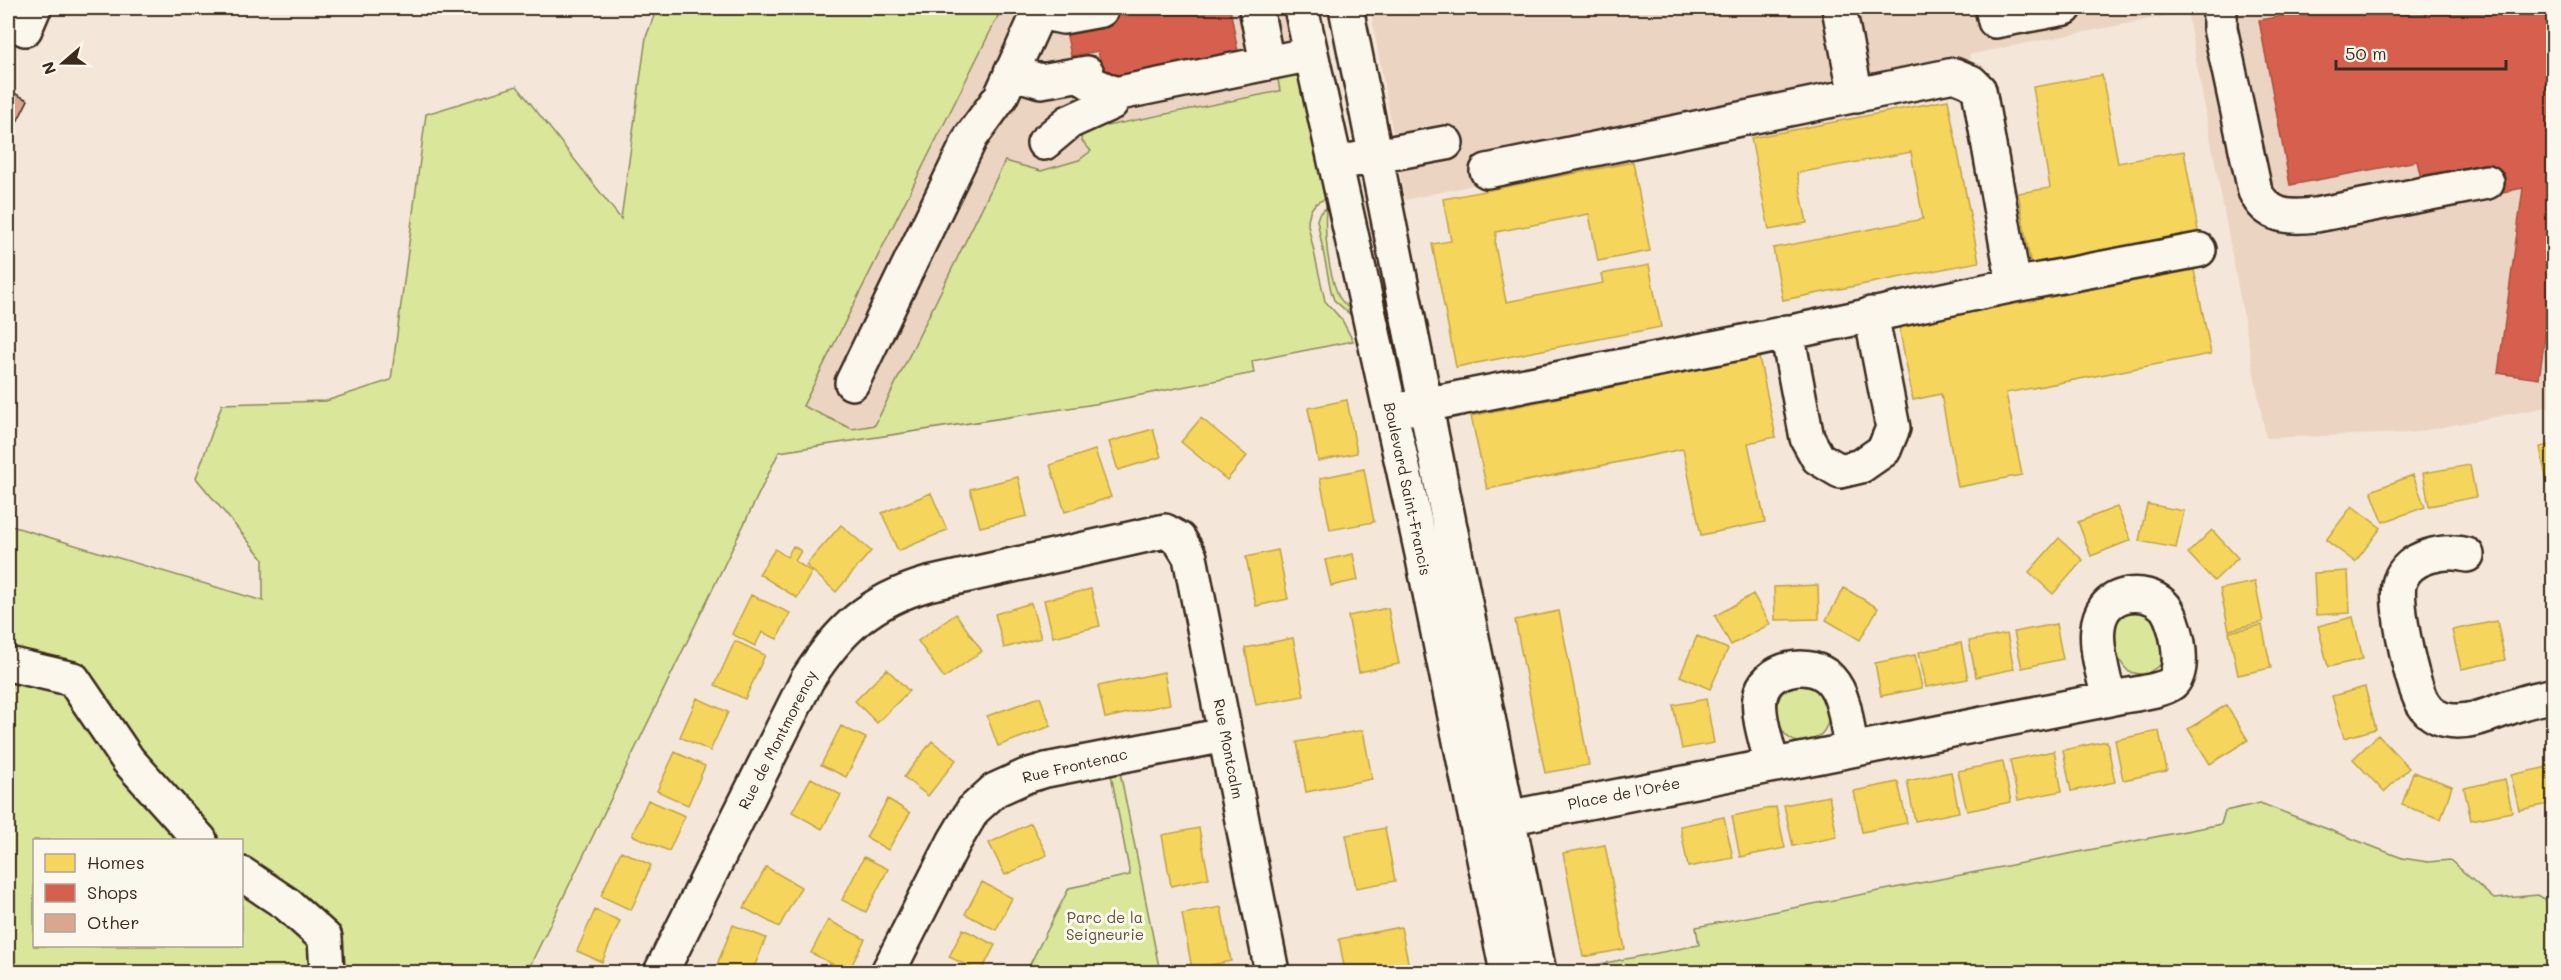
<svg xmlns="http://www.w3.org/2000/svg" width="2561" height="980" viewBox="0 0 2561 980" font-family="Mali,sans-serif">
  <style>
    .built { fill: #ecd4c2 }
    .green { fill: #dae699; stroke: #8a885c; stroke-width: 1.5; fill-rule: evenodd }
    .homes { fill: #f6d55c; stroke: #bea249; stroke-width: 1.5 }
    .shops { fill: #d6604d; stroke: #a8503f; stroke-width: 1.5 }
    .building { fill: #daa78e; stroke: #3b2a1e; stroke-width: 1.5 }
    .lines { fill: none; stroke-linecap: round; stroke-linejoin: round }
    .minor-casing { stroke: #3b2a1e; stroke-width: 38 }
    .minor { stroke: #fbf7ec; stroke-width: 33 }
    .labels { text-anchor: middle; stroke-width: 6; stroke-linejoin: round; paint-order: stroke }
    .street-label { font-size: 15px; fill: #3b2a1e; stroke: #fbf7ec }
    .park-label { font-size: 15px; fill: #5b5037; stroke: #fbf7ec }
  </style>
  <rect width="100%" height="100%" fill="#f4e7d9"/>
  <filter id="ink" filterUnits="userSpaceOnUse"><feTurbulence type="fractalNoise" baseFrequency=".0167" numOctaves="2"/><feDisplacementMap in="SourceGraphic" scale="12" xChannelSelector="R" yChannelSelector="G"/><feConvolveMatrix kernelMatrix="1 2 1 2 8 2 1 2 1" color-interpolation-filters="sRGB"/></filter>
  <g filter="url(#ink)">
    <path class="built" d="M1002 8H1291L1307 86 1091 151 1079 160 1041 171 1005 161 875 426 852 429 803 406Z
      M1370 8H2553V406L2411 433 2266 438 2187 12 1972 54 1969 55 1973 76 1405 200Z"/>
    <path class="green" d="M657 8H1002L803 406 852 429 875 425 1005 161 1041 171 1079 160 1091 151 1082 141 1078 123 1104 117 1107 126 1280 91 1277 74 1303 68 1326 199C1312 202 1308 213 1308 225L1325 301 1342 320 1353 341 1252 361 1254 373 1095 404 779 452 527 972H8V525L263 601V559L196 478 222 404 326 401 391 380 426 114 517 86 621 219 646 37ZM34 840H242V946H34Z
      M1326 208C1324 235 1328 270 1338 295 1342 304 1351 307 1354 318L1334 300 1331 291 1317 220 1319 214Z
      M2134 609C2140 611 2148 612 2153 616 2163 626 2164 652 2160 665L2145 675 2129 672C2115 659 2110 637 2117 619Z
      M1793 683 1812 684C1816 688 1822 693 1824 698 1847 739 1782 765 1778 714 1776 699 1781 692 1793 683Z
      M1119 767 1160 972H1026L1069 888 1130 875 1110 769Z
      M2260 803 2402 858 2428 862 2450 860 2494 899 2538 895 2553 904V972H1558L1699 945 1696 927 2221 824 2225 811Z"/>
    <path class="homes" d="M2102 75 2118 163 2184 151 2199 237 2031 266 2018 193 2050 188 2033 87Z
      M1948 100 1979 262 1783 300 1773 248 1923 219 1911 152 1797 173 1807 223 1769 230 1751 138Z
      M1633 162 1650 251 1598 261 1589 214 1496 232 1495 245 1506 302 1603 283 1601 274 1649 265 1661 327 1456 367 1432 244 1451 241 1443 199Z
      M2194 270 2211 354 2006 393 2022 475 1958 487 1941 394 1913 400 1899 326Z
      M1759 357 1776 437 1748 443 1765 522 1701 535 1683 449 1487 489 1471 416Z
      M1347 400 1357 453 1318 461 1308 408Z
      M1201 418 1247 456 1227 480 1181 442Z
      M1153 429 1161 457 1118 470 1109 442Z
      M2554 444V481L2547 483 2540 447Z
      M1095 450 1111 497 1065 512 1050 465Z
      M2470 465 2476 497 2429 506 2423 473Z
      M1364 469 1374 522 1330 530 1320 478Z
      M2413 475 2425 507 2383 522 2371 491Z
      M1018 477 1027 516 980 527 970 489Z
      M931 493 947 530 898 551 882 513Z
      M2147 504 2184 511 2176 548 2139 541Z
      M2352 506 2381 528 2355 562 2326 540Z
      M2117 507 2131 540 2091 556 2078 522Z
      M841 525 871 551 836 592 806 565Z
      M2212 530 2238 558 2214 581 2188 553Z
      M2554 534V582L2545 536Z
      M2059 538 2083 560 2053 594 2029 572Z
      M793 546 801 551 795 561 812 572 797 598 759 574 775 549 787 557Z
      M1278 550 1288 599 1256 606 1246 557Z
      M1353 554 1358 580 1331 586 1325 560Z
      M2348 571 2350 613 2316 615 2314 573Z
      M2255 582 2263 622 2229 630 2220 589Z
      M1818 585 1819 619 1775 620 1774 587Z
      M1844 588 1878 608 1860 640 1826 620Z
      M1091 589 1100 626 1053 637 1044 600Z
      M1753 594 1770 624 1731 645 1715 616Z
      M751 595 790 613 777 639 762 632 755 646 732 634Z
      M1031 603 1041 638 1004 648 995 614Z
      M1388 608 1399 664 1359 672 1348 616Z
      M1559 611 1589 765 1545 773 1515 620Z
      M956 614 982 651 944 678 918 641Z
      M2353 617 2363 659 2328 667 2318 626Z
      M2497 621 2505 660 2461 669 2452 630Z
      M2056 624 2063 659 2022 668 2014 632Z
      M2262 625 2271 668 2238 675 2229 632Z
      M2007 634 2014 669 1976 677 1969 641Z
      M1697 636 1728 649 1710 689 1680 676Z
      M1293 638 1304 696 1256 705 1245 648Z
      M735 641 765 655 745 699 715 685Z
      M1961 643 1968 679 1926 687 1919 652Z
      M1915 655 1922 688 1881 696 1875 663Z
      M887 669 909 691 877 723 855 701Z
      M1164 672 1170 704 1105 718 1098 686Z
      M2365 687 2376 729 2344 738 2332 696Z
      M1040 697 1051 726 998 746 987 716Z
      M697 698 728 712 710 751 680 737Z
      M1706 699 1714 743 1682 749 1673 705Z
      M2226 705 2248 740 2210 764 2188 729Z
      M841 726 866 738 846 777 821 765Z
      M1363 730 1372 779 1306 792 1297 742Z
      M2159 731 2167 771 2123 780 2115 740Z
      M2378 735 2409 768 2384 792 2353 759Z
      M932 741 956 760 928 796 904 777Z
      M2107 741 2115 782 2071 791 2063 750Z
      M2054 751 2062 791 2018 800 2010 760Z
      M675 752 705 766 688 805 657 791Z
      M2003 762 2011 802 1967 811 1958 771Z
      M2552 766 2554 803 2519 810 2511 775Z
      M1951 772 1959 812 1915 821 1907 781Z
      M2413 772 2452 786 2441 819 2402 805Z
      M811 778 841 795 822 829 792 812Z
      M2505 779 2512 812 2471 820 2464 788Z
      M1898 782 1907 823 1862 832 1854 791Z
      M1829 796 1837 837 1793 846 1784 805Z
      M888 799 910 813 888 850 866 837Z
      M648 800 685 816 669 851 632 835Z
      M1776 807 1785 848 1740 857 1732 816Z
      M1724 817 1733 858 1688 867 1680 826Z
      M1031 823 1047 855 1005 875 989 843Z
      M1199 828 1209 878 1171 886 1162 835Z
      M1385 828 1395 881 1356 888 1346 835Z
      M1605 845 1625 949 1583 957 1563 853Z
      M621 851 651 865 631 910 601 896Z
      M864 857 888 869 866 912 842 900Z
      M766 867 801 887 779 927 744 908Z
      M982 882 1012 898 996 930 965 914Z
      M1221 907 1231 961 1192 969 1182 914Z
      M595 910 620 921 602 962 577 951Z
      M828 920 865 939 848 972 811 953Z
      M733 925 766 938 752 972H714Z
      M1401 927 1410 972H1345L1339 939Z
      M963 929 995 945 981 972 949 957Z
      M570 966 584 972H567Z"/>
    <path class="shops" d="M1101 8H1230L1239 57 1192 62 1104 79 1098 51 1071 56 1065 26Z
      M2329 8H2554V272L2539 379 2498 373 2523 188 2502 192 2498 169 2422 183 2417 161 2290 185 2259 20Z"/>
    <path class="building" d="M8 90 28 100 8 140Z"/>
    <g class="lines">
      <defs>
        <path id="minor" d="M1256 8 1267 63
          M1301 8 1421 549 1507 972
          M1346 8 1539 972
          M1839 8 1856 96
          M1992 8 1995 21 2065 8
          M2220 8V28L2255 191C2267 218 2290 218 2316 215L2487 182
          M1039 12 1063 17 1101 10
          M8 20 25 29 34 8
          M1011 72 1041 81 1087 73 1089 82 1115 94 1297 57 1311 58
          M1044 143 1069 122 1111 103 1115 94
          M1354 160 1446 143
          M1487 171 1954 75 1971 82 1979 90 2014 285
          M1787 332 1807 438 1818 458 1840 471 1861 466 1884 450 1893 428 1871 314
          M852 383 971 137 1001 96 1041 8
          M1404 409 1739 343 2014 285 2199 250
          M2467 555C2445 549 2408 556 2400 581 2393 599 2412 689 2424 705 2429 713 2438 718 2447 720 2472 725 2499 710 2522 703 2532 700 2543 698 2554 695
          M8 664 73 679 128 760 200 840
          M1772 765C1768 747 1757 716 1760 698 1764 667 1811 659 1830 679 1846 696 1847 728 1851 749
          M1487 822 2109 699C2124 695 2161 692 2172 683 2187 669 2176 617 2163 605 2154 596 2140 593 2128 595 2079 604 2102 667 2109 699
          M242 874 287 904 325 938 327 972
          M661 972 807 680C839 630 869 601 928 584L1165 531 1179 539 1190 557 1272 972
          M888 972 954 842 973 810 995 790 1026 776 1046 770 1225 735"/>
      </defs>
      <use href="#minor" class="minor-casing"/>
      <use href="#minor" class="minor"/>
    </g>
  </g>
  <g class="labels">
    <g class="street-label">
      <text transform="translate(1407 489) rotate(78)" y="5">Boulevard Saint-Francis</text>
      <text transform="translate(778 740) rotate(-63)" y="5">Rue de Montmorency</text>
      <text transform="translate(1228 749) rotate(79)" y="5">Rue Montcalm</text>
      <text transform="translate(1075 766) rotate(-13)" y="5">Rue Frontenac</text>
      <text transform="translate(1624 794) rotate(-11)" y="5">Place de l'Orée</text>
    </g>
    <g class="park-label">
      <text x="1105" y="923">Parc de la<tspan x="1105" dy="17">Seigneurie</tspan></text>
    </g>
  </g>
  <rect width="2561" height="980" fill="none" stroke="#fbf7ec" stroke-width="30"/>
  <rect x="15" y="15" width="2531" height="950" fill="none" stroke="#3b2a1e" stroke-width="2" filter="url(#ink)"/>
  <rect x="33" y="839" width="210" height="108" fill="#fbf7ec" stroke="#aea59a" stroke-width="1.5"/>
  <rect x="45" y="854" width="30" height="18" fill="#f6d55c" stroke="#aea59a" stroke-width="1.5"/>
  <text x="87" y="869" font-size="18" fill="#3b2a1e">Homes</text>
  <rect x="45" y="884" width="30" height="18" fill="#d6604d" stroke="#aea59a" stroke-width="1.5"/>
  <text x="87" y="899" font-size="18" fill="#3b2a1e">Shops</text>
  <rect x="45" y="914" width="30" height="18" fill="#daa78e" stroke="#aea59a" stroke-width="1.5"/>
  <text x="87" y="929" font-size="18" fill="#3b2a1e">Other</text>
  <g transform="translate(63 63) rotate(250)" stroke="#fbf7ec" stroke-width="4.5" paint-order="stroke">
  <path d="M0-4.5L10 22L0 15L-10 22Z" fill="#3b2a1e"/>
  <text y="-9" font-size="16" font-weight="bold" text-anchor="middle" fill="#3b2a1e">N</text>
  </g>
  <path d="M2336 60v9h170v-9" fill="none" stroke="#3b2a1e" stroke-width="3"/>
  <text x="2345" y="60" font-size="18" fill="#3b2a1e" stroke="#fbf7ec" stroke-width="4.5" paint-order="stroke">50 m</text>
</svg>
